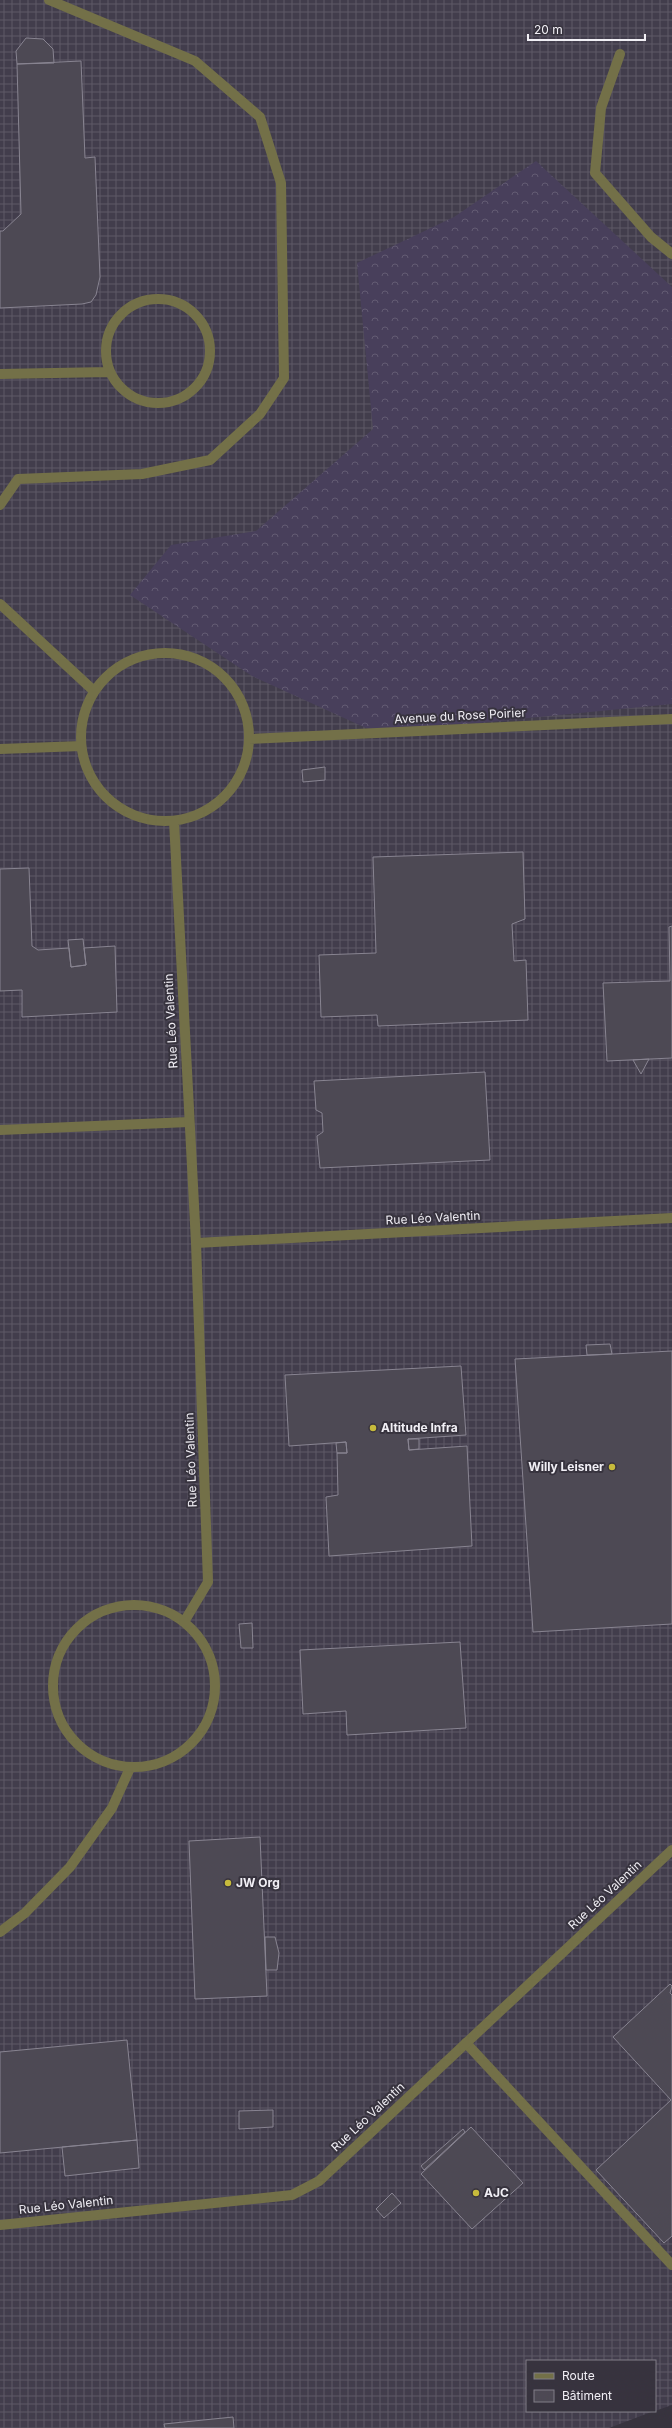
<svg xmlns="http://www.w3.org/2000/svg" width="672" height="2428" viewBox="0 0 672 2428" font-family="Inter,sans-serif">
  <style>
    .industrial { fill: url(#industrial-grid) }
    .forest { fill: url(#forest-crowns) }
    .building { fill: #4d4954; stroke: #888491 }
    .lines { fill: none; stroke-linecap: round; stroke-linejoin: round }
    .lane { stroke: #737048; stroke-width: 10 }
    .street { stroke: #737048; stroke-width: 10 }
    .poi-dot { fill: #c7bb3c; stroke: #37333e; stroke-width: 1.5 }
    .labels { text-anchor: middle; stroke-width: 4; stroke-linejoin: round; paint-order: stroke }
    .street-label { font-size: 12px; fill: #f1eff5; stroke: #37333e }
    .poi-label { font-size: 12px; font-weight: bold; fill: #f1eff5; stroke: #37333e; text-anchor: start }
  </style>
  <defs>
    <pattern id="industrial-grid" width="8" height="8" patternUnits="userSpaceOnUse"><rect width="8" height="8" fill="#423d4c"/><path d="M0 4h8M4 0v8" fill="none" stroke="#5e5966"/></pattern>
    <pattern id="forest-crowns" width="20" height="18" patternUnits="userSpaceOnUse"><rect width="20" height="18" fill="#483f5b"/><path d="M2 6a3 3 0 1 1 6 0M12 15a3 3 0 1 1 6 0" fill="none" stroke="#635b73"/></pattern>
  </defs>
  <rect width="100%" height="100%" fill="#37333e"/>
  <path class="industrial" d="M0 0H672V2405L655 2411V2361H527V2411H654L609 2428H0Z"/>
  <path class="forest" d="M536 161 672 287V704L377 733 252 676 130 595 171 545 256 531 373 429 357 263 454 217Z"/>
  <path class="building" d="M26 38 43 39 53 49 54 63 17 64 16 51Z
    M81 61 85 158 95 157 100 277 96 295 91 302 82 304 0 308V231H3L21 214 17 64Z
    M325 767V780L303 782 302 770Z
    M523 852 525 919 512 924 514 961 526 960 528 1020 378 1026 377 1015 321 1017 319 955 376 953 373 857Z
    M29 868 32 946 38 950 69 948 71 967 86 965 84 948 115 946 117 1012 22 1017V990L0 991V869Z
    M672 926V1058L607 1061 603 983 670 981 669 927Z
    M83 939 86 965 71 967 68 940Z
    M649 1059 641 1074 633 1060Z
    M485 1072 490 1160 320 1168 317 1136 323 1132 322 1113 316 1110 314 1081Z
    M610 1344 612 1354 587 1355 586 1345Z
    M672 1351V1624L533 1632 515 1359Z
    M461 1366 466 1435 408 1439 409 1450 467 1446 472 1546 329 1556 326 1497 338 1495 337 1453H347L346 1442 289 1446 285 1375Z
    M408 1439H419V1449L409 1450Z
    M346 1442 347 1453H337L336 1443Z
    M252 1623 253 1648H241L239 1624Z
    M460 1642 466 1728 347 1735 346 1711 303 1714 300 1650Z
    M260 1837 267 1996 195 1999 189 1841Z
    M265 1937H275L279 1953 277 1970H266Z
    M670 1984 672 1986 670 1993 672 1995V2236L664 2243 596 2170 671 2100 613 2037Z
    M127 2040 137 2140 0 2153V2052Z
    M273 2110V2127L239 2129V2111Z
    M471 2127 523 2183 472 2229 421 2174Z
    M463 2129 465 2132 424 2170 421 2166Z
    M137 2140 139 2168 65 2176 62 2147Z
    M392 2193 401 2203 384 2218 376 2209Z
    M233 2417 234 2428H165L164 2424Z"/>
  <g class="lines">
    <path class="lane" d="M620 54 601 108 595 173 651 237 672 254
      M106 351a52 52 0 1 1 104 0a52 52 0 1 1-104 0Z
      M0 374 109 372
      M0 505 18 479 142 474 210 460 260 414 284 378 281 183 260 117 195 61 49 0
      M0 604 94 691
      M0 1130 189 1122
      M0 1932 25 1913 70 1867 112 1808 130 1768
      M466 2043 672 2265"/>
    <path class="street" d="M81 737a84 84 0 1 1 168 0a84 84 0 1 1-168 0Z
      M249 739 672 719
      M0 749 81 746
      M174 821 196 1243 208 1582 184 1622
      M196 1243 672 1218
      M53 1686a81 81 0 1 1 162 0a81 81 0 1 1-162 0Z
      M0 2225 292 2195 319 2181 672 1850"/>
  </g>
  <g class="poi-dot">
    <circle cx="373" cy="1428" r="4"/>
    <circle cx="612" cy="1467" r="4"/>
    <circle cx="228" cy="1883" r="4"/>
    <circle cx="476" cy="2193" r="4"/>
  </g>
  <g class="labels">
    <g class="street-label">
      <text transform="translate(460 716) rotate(-3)" y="4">Avenue du Rose Poirier</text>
      <text transform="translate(171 1021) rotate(-93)" y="4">Rue Léo Valentin</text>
      <text transform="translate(433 1218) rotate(-3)" y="4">Rue Léo Valentin</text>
      <text transform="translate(191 1460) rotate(-92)" y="4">Rue Léo Valentin</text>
      <text transform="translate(605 1895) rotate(-43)" y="4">Rue Léo Valentin</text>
      <text transform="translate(368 2117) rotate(-43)" y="4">Rue Léo Valentin</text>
      <text transform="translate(66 2205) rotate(-6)" y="4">Rue Léo Valentin</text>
    </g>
    <g class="poi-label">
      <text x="381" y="1432">Altitude Infra</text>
      <text x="604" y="1471" text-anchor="end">Willy Leisner</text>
      <text x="236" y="1887">JW Org</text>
      <text x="484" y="2197">AJC</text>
    </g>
  </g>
  <rect x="526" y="2360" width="130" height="52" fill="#37333e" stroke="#817e87"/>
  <rect x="534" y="2373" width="20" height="6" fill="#737048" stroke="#817e87"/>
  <text x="562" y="2380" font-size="12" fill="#f1eff5">Route</text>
  <rect x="534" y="2390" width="20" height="12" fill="#4d4954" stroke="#817e87"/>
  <text x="562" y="2400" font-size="12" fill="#f1eff5">Bâtiment</text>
  <path d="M528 34v6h117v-6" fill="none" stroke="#f1eff5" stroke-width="2"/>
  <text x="534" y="34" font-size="12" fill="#f1eff5" stroke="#37333e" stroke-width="3" paint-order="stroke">20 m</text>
</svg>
